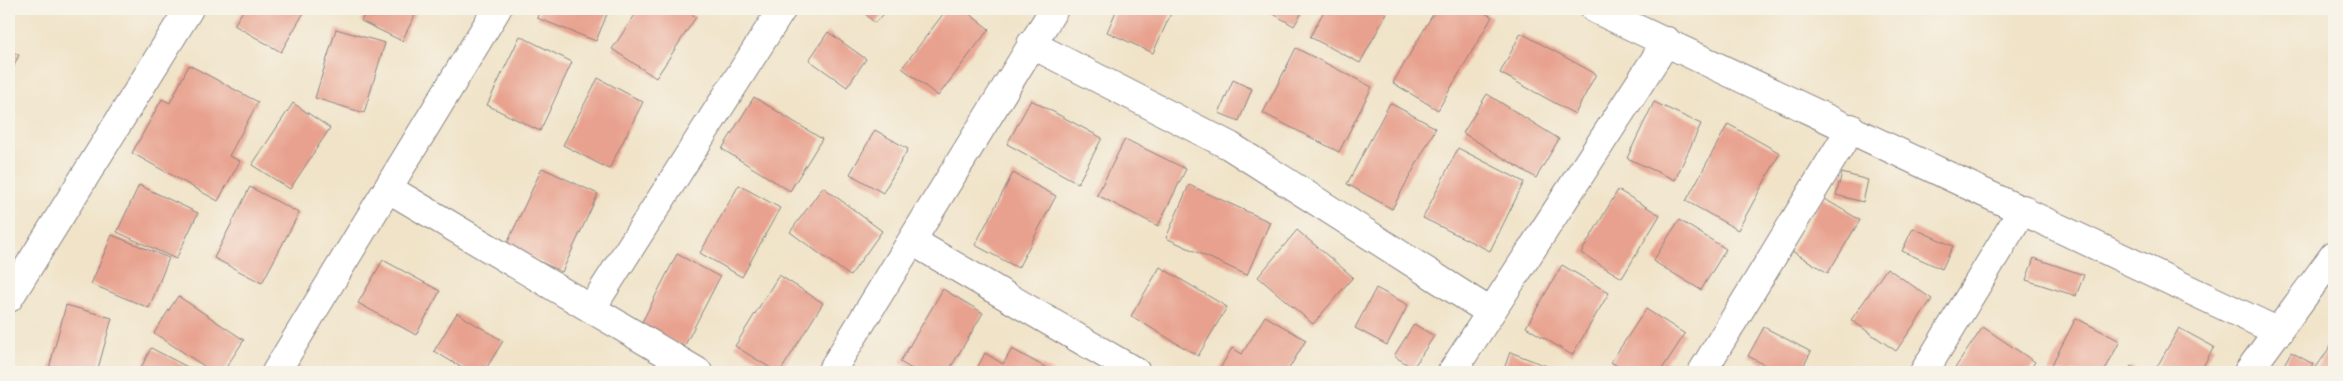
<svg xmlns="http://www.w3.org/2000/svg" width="2343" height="381" viewBox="0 0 2343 381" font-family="'IM FELL Great Primer',serif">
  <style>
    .building { fill: #e8a18e }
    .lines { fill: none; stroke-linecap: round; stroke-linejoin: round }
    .street-casing { stroke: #898282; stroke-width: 30 }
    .street { stroke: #fff; stroke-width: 28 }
  </style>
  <rect width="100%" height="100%" fill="#f7f3e8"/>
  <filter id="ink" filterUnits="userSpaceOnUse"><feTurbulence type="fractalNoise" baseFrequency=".02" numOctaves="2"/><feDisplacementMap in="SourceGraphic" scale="10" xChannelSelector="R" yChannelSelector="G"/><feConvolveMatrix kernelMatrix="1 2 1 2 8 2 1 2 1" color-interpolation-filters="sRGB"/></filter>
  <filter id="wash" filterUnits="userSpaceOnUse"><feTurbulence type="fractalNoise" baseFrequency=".0096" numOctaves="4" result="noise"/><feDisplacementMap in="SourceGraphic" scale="20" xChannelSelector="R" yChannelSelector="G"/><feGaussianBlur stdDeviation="1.12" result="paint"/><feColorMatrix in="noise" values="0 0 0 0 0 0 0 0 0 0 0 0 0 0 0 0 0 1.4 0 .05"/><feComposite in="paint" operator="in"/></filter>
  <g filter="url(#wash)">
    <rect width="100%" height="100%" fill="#f0e3c8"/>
    <g id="blocks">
      <path class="building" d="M244 9H306L281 52 234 25Z
        M367 9H418L402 41 361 21Z
        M540 9H609L596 41 537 18Z
        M639 9H683L696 17 656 78 612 49Z
        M860 9H889L875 23Z
        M947 9H963L989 29 938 96 902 68Z
        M1117 9H1173L1153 53 1107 32Z
        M1265 9H1304L1294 26Z
        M1325 9H1389L1360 63 1310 37Z
        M1436 9H1478L1492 17 1438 110 1393 83Z
        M336 29 385 43 364 113 315 98Z
        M828 32 866 59 847 87 809 60Z
        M1521 33 1596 74 1575 114 1500 73Z
        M520 36 572 62 540 131 487 105Z
        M1296 48 1372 87 1339 152 1263 113Z
        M9 50 19 55 9 76Z
        M189 65 258 102 229 156 240 161 218 201 132 153 162 99 170 103Z
        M598 78 643 102 609 169 563 145Z
        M1233 80 1252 89 1239 121 1219 113Z
        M1487 94 1559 139 1536 178 1463 133Z
        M754 97 822 139 790 191 722 149Z
        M1031 100 1102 138 1078 183 1007 144Z
        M1654 102 1701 124 1675 180 1627 158Z
        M293 103 330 128 290 189 252 165Z
        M1390 103 1436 128 1392 209 1347 184Z
        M1728 124 1780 153 1738 230 1686 201Z
        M875 130 908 149 883 193 850 174Z
        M1125 139 1186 169 1158 226 1097 195Z
        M1458 148 1524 182 1490 251 1423 218Z
        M542 168 598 194 562 272 506 246Z
        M1013 173 1056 196 1018 268 975 245Z
        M1842 173 1868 180 1863 202 1836 195Z
        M139 185 198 213 176 259 117 232Z
        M739 185 780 208 742 277 700 253Z
        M1189 185 1270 222 1247 275 1166 238Z
        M250 187 299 213 262 283 214 258Z
        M823 187 882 231 850 276 790 232Z
        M1618 190 1660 215 1622 278 1581 253Z
        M1823 198 1860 220 1828 273 1792 251Z
        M1679 220 1726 249 1701 290 1653 261Z
        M1913 228 1953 246 1942 269 1902 251Z
        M1297 230 1353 277 1313 324 1258 277Z
        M112 235 169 258 149 308 91 284Z
        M677 254 720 277 684 347 641 324Z
        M2034 258 2084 275 2076 296 2026 280Z
        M383 260 440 291 416 335 358 303Z
        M1562 265 1609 293 1572 355 1526 327Z
        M1160 267 1227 307 1198 356 1131 316Z
        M1887 268 1932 299 1896 351 1851 320Z
        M779 275 823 303 780 372H777L735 346Z
        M1376 288 1408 305 1387 345 1355 328Z
        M943 289 983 313 948 372H917L900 362Z
        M178 296 244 340 223 372H213L154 333Z
        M66 305 112 318 97 372H48Z
        M1646 309 1685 334 1660 372H1627L1611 362Z
        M457 313 503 341 484 372H469L434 351Z
        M1265 316 1306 340 1287 372H1218L1232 348 1242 354Z
        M2076 318 2120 341 2104 372H2048Z
        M1414 324 1434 336 1413 368 1394 356Z
        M1764 327 1811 352 1800 372H1778L1748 356Z
        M1983 327 2035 362 2028 372H1962L1955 368Z
        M2179 328 2214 347 2200 372H2154Z
        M2334 341V372H2313Z
        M151 348 197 372H139Z
        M1012 349 1054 372H975L985 353 1003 364Z
        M1510 352 1557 370 1556 372H1503Z
        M2291 352 2313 364 2308 372H2280Z
        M2131 366 2141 372H2127Z
        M298 367 309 372H296Z"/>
    </g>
  </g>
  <g filter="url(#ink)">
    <use href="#blocks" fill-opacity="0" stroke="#898282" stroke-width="1"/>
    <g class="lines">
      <defs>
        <path id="street" d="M1595 9 2279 332
          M1031 44 1230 146 1490 312
          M389 189 698 372
          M912 241 1136 372
          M9 298 189 9
          M591 309 782 9
          M276 372 497 9
          M831 372 1054 9
          M1452 372 1667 41
          M1702 372 1851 128
          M1924 372 2023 209
          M2248 372 2334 255"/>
      </defs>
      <use href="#street" class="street-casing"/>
      <use href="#street" class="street"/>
    </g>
  </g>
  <rect width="2343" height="381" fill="none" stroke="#f7f3e8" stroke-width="30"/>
</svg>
